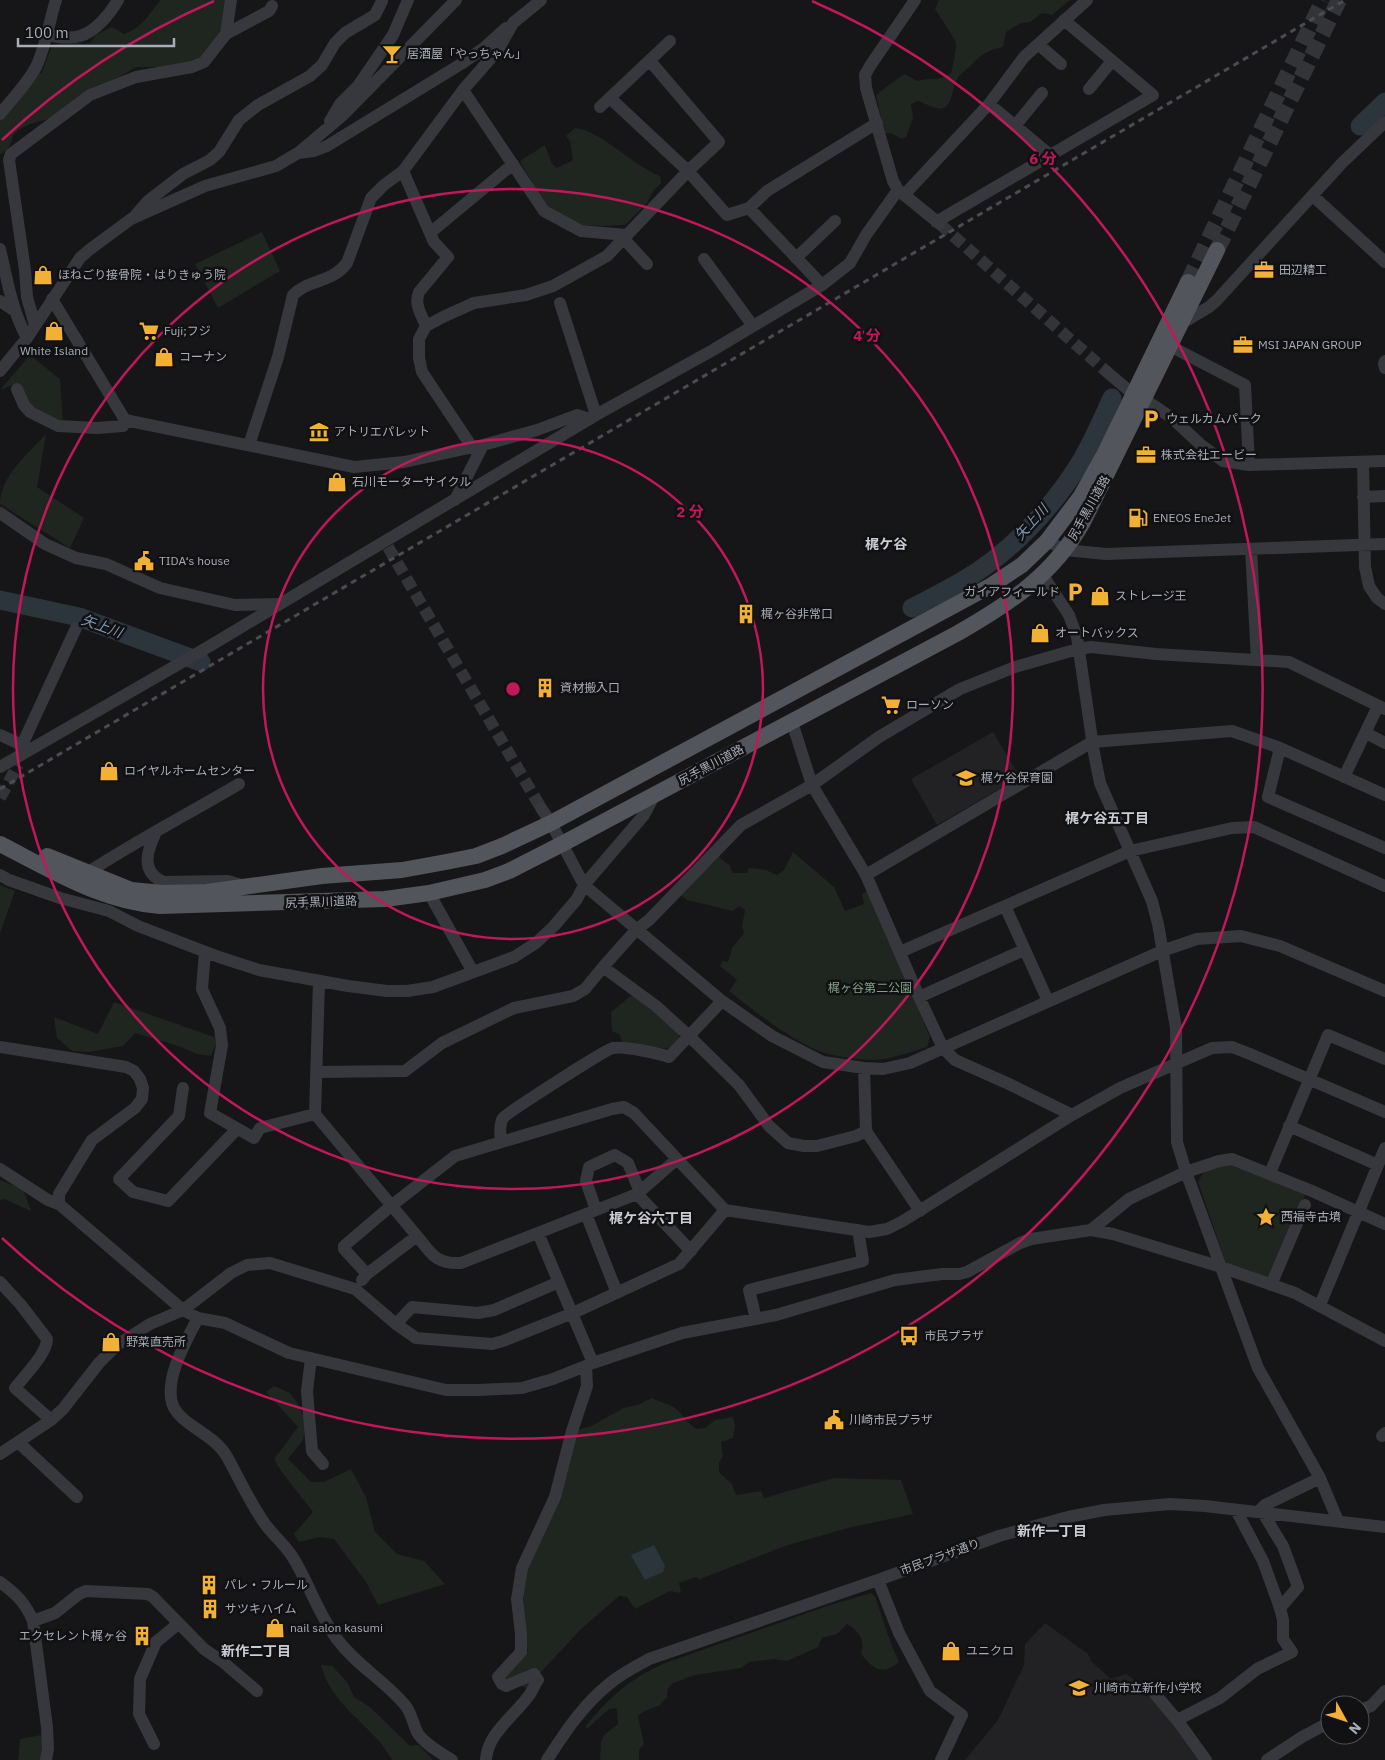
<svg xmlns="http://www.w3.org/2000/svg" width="1385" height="1760" viewBox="0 0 1385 1760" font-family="'IBM Plex Sans','Noto Sans JP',sans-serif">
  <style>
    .built { fill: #222225 }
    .green { fill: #1e261f }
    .water { fill: #2c353c }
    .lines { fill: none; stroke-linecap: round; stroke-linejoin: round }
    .river { stroke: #2c353c; stroke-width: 19 }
    .minor-tunnel { stroke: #333438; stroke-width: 12; stroke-dasharray: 12 6; stroke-linecap: butt }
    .major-tunnel { stroke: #333438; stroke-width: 16; stroke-dasharray: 16 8; stroke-linecap: butt }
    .minor { stroke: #37383d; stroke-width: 12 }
    .major { stroke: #53555c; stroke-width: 16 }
    .rail { stroke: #4a4c52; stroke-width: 3; stroke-dasharray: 6 5; stroke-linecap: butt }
    .ring { fill: none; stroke: #c2185b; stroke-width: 2.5 }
    .labels { text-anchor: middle; stroke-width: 5; stroke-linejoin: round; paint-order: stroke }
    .poi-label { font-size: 12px; fill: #a8adb8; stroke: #111113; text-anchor: start }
    .street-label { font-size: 12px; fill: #a8adb8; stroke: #111113 }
    .park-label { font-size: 12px; fill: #7fa381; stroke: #111113 }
    .water-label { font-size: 14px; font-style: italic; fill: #7f9bb3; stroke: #111113 }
    .neighbourhood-label { font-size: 14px; font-weight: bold; fill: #c9ccd4; stroke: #111113 }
    .centre { fill: #c2185b; stroke: #111113; stroke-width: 2.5 }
    .ring-label { font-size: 15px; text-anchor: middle; font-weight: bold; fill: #c2185b; stroke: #111113; stroke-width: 5; stroke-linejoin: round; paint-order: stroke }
  </style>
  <rect width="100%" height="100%" fill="#161618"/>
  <path class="built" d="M993 732 1020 777 937 825 911 779Z
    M1045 1623 1088 1654 1091 1661 1111 1679 1126 1674 1136 1681 1151 1695 1200 1760H965L998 1720 1024 1665 1025 1644Z"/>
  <path class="green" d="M161 0H228L221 35 207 55 192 61 159 67H136L48 119 30 124 20 129 13 135C11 145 9 150 0 154V120L35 77 42 72 52 45 72 41 83 44 90 43 96 35 112 27 124 34C144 27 148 14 161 0Z
    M939 0H1070L1052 15 1042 13 1030 22 1021 23 1006 32 1003 47C988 49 980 56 970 66 964 72 960 74 956 81 952 90 953 103 943 108 937 111 923 102 917 101L911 104 913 118 906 137 902 139 893 134 885 133 876 96 881 91 904 74 917 81C932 77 938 82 951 73L954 60 956 46 955 40 935 9Z
    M575 128C597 128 635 167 660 176L661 183 653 191 647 203 625 225 603 226 581 225 549 209 538 193 522 165 520 161 545 145 552 164 557 168 573 160 570 141 566 136Z
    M262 232 280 271 218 308 195 264Z
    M30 355 60 379 63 422 32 411 17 383 0 390Z
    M46 434 37 487 84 518 70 548 0 504C0 476 28 454 46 434Z
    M793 852 834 887 845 911 864 904 862 894 867 891 930 1037 927 1047C910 1052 893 1059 875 1060 860 1060 836 1057 822 1052 794 1043 753 1010 729 991L737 980 720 966 723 961 728 962 732 948 744 933 742 926 745 910 739 906 733 911 687 900 681 895 718 856 730 866 733 873H747L749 868 766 870 777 875 784 870Z
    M0 885 15 891 0 933Z
    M633 994 678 1033 679 1039 670 1049 622 1044 620 1035 612 1031 611 1012Z
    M114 1002 214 1037 216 1043 211 1056 197 1054 181 1047 135 1033 123 1046 89 1052 72 1051 57 1038 54 1017 98 1034Z
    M1230 1164 1306 1193 1269 1281 1227 1266 1198 1182C1205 1166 1215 1167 1230 1164Z
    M0 1180 23 1189 31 1211 4 1199 0 1200Z
    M274 1386 290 1393 298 1404 306 1423 303 1440 288 1459 311 1482H324L351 1469 366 1497 375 1532 397 1554 424 1561 445 1584 378 1605 366 1582 334 1539 319 1537 299 1542 294 1534 313 1512 281 1471 274 1459 298 1427 266 1392Z
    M652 1398C658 1401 671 1405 675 1408 683 1414 687 1423 696 1429L705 1428 715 1420 733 1417 735 1426 733 1438 721 1442 723 1456 719 1463V1472L732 1484 736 1495 761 1491 764 1498 834 1478 901 1480 913 1514 848 1528 785 1546 700 1579 696 1577 679 1583 681 1593 670 1591 635 1609 627 1597 619 1596 581 1629 526 1688 503 1678 528 1651 523 1634 524 1569 575 1431 591 1426 624 1408 638 1405Z
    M871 1593 875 1596 890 1641 899 1662C882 1676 873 1669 861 1654 865 1639 859 1631 847 1624L837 1634 822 1638 818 1647 787 1661 774 1659 749 1662 741 1668 695 1675 673 1683 668 1688 667 1697 660 1705 643 1712 638 1716 644 1744 639 1750V1760H600L601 1742 604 1735 618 1724 617 1708 609 1709 588 1728 585 1727C609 1697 635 1674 671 1661L827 1606Z
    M321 1665 332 1666 347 1682 354 1697 370 1707 410 1746 419 1745 433 1760H392C388 1754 384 1747 379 1741 356 1715 331 1701 321 1665Z
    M41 1735 43 1749 42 1760H18L20 1739Z"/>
  <path class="water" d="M654 1545 665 1566 663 1572 645 1580 631 1555Z"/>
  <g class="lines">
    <path class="river" d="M1360 126 1385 102
      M0 600 79 617 201 662
      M912 608C927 600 944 592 959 583 1007 556 1051 510 1080 463 1092 443 1102 420 1112 398"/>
    <path class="minor-tunnel" d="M940 224 1107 372
      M388 547 541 808
      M0 798 18 765"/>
    <path class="major-tunnel" d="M1217 250 1339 0
      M1188 282 1323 0"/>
    <path class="minor" d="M226 34 269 11 272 6
      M47 35C58 37 69 39 80 36 95 32 110 14 118 0
      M1039 45 1061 64
      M1089 89 1112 61
      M463 90 544 211 581 231 626 235
      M610 98 688 171 719 142 650 61
      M989 104 1049 154
      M600 107 670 41
      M0 114C12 99 27 84 36 67 46 46 49 22 56 0
      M330 121 340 104 358 86 393 35 408 0
      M1015 126 1042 93
      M298 153 314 151 327 146 461 64 484 48 506 28
      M403 171 430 233 513 164
      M898 190 893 181 866 88 865 75 870 66 915 0
      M904 195 989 104 1024 57 1087 0
      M1313 196 1385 262
      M749 208 822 285
      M135 216 148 201 183 174 210 160 219 152 239 120 258 105 310 76 322 65 335 43 345 33 375 15 382 1
      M936 222 1153 95 1064 20
      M623 238 647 264
      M0 249C7 279 12 311 27 338
      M796 258 835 221
      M704 259 753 326
      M52 299 125 420 354 467 404 462 483 445 537 430 577 415 590 419
      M0 301 15 311
      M560 303 596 415
      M1182 323 1209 307 1217 300 1342 163 1385 122
      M35 325 27 297 25 270 9 160 11 154 90 95 136 77 192 67 204 62 226 34 231 0
      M426 326C421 314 414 304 419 292L448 257 434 242 430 233
      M1170 346 1245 385 1249 465
      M1385 361 1384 364 1385 368
      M0 371 27 338 80 258 89 250 131 219 205 186 276 166 298 153 342 116 456 0
      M1107 372 1133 394 1144 399 1172 418 1200 444 1223 461 1249 465 1385 461
      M17 389 24 405 30 412 58 426 97 428 123 426
      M249 445 278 357 293 295C308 279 331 284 347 263L371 198 384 185 403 171 463 90 498 50 513 23 541 0
      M472 447 422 372 419 358V339L426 326 445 316 474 303 526 295 553 286 607 256 688 171 727 215 749 208 767 191 877 123
      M1363 462 1365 567 1369 586 1377 598 1385 604
      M1363 497 1385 496
      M455 500 483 445
      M0 513 45 544 76 558 106 564 160 588 235 605 278 604
      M1047 541 1065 550 1106 554 1385 544
      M1251 549 1257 660
      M1042 574 1069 615 1077 637 1094 753 1100 783 1152 901 1158 924 1176 1028 1177 1142 1186 1172 1258 1368 1320 1478 1338 1521
      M792 722 812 785 866 875 919 997 943 1048 955 1060 1009 1084 1072 1115
      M1366 733 1385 743
      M0 735 22 745 26 751
      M22 745 76 628
      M1280 748 1268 797 1385 848
      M0 767 203 650 596 415 713 350 822 285 850 263 866 235 898 190 940 224
      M1344 777 1378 706
      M541 808 551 823 584 885 722 1001 772 1036 823 1062 864 1068 883 1069 910 1063 1162 951 1197 939 1241 936 1280 946 1385 991
      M156 832C147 851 140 871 163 882L228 881 244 886
      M87 873C136 841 188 814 239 784
      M0 875 9 880 60 898 109 911 138 926 219 957 259 970 348 986 387 991H407L433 987 514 957 536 943 554 926 577 899 584 885 644 815 654 796
      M866 875 1092 742 1232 731 1280 748 1385 795
      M429 893 473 972
      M1005 906 1048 1001
      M205 952 202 989 220 1028 222 1045 210 1113 254 1138 260 1128 315 1114
      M900 952 1130 851 1232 828 1254 827 1385 886
      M603 967 656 1006 689 1036 739 1085 769 1126 788 1143 804 1146H817L856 1136 866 1131
      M319 981 315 1114 417 1236C432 1254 435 1264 461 1263L637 1194 677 1159
      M919 997 1024 950
      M0 1047 126 1067 134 1071 140 1079 143 1088 142 1099 135 1108 92 1140 59 1194V1204L183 1310 198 1318 225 1323 289 1353 446 1390H479L522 1388 553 1379 593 1363 682 1333 776 1315 895 1280 942 1274H959L967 1272 1020 1243 1031 1239 1091 1230 1113 1234 1221 1267 1295 1293 1385 1341
      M864 1068 866 1131 920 1211
      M317 1072 405 1071 442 1043 514 1008 573 996 585 989 603 967 636 930 649 920 741 825 812 785 879 737 960 689 1015 667 1078 649 1091 647 1156 654 1289 662 1385 709
      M183 1088 179 1116 119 1179 133 1192 168 1201 237 1129
      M1289 1126 1378 1165
      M501 1141C500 1134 499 1125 503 1118 507 1113 606 1049 613 1048 625 1046 657 1053 669 1057L722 1001
      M0 1169 48 1200 59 1204
      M1270 1173 1328 1035 1385 1059
      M637 1194 691 1251
      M596 1210 586 1181 589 1167 615 1155 628 1163 640 1192
      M586 1214 617 1293
      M1091 1230 1129 1199 1186 1172 1219 1161 1232 1159 1312 1191 1385 1224
      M538 1233 593 1363
      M367 1274 344 1249V1246L391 1206 455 1156 612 1109 624 1107 634 1113 725 1210 869 1232 887 1229 903 1221 1072 1115 1120 1088 1212 1048 1232 1047 1250 1054 1385 1112
      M362 1280 367 1274 417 1236
      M0 1282 21 1305 47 1339C47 1354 24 1376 15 1388L51 1420
      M1271 1285 1305 1205
      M1320 1305 1385 1148
      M198 1318C186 1341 165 1377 172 1403 179 1425 213 1433 226 1455 239 1478 250 1503 265 1524 273 1535 284 1544 292 1556 309 1583 318 1614 337 1639 356 1665 384 1680 405 1705 411 1712 413 1723 417 1732 424 1744 441 1753 452 1760
      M756 1319 749 1290 863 1261 858 1230
      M396 1324 412 1307 478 1313 494 1310 559 1282
      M311 1358 307 1391 312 1451 323 1464
      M1382 1436 1385 1433
      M18 1442 77 1497
      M0 1454 51 1420 63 1409 99 1363 117 1345 150 1324 183 1310 231 1273 247 1265 270 1263 355 1289 396 1324 416 1338 492 1344 503 1341 573 1313 679 1264 725 1210
      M1258 1512 1265 1505 1320 1478
      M1263 1513 1283 1546 1298 1587 1280 1608
      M878 1580 899 1633 930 1691 962 1715 941 1760
      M0 1582C16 1594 25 1602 33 1621L47 1727 48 1749 46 1760
      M33 1621 55 1613 79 1594 86 1591 148 1594 153 1597 204 1649 223 1662 257 1691
      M1155 1694 1177 1720 1206 1760
      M1360 1710 1371 1706 1385 1691
      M1177 1720 1220 1698 1257 1669 1292 1652 1283 1639V1620L1280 1608 1263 1561 1236 1510
      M154 1744 139 1714 140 1679 156 1642 178 1624
      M486 1760C487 1733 516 1715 530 1694 533 1689 535 1684 538 1680L534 1674 506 1686 502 1684 498 1677 521 1652V1634L517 1599 522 1568 555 1497 572 1431 587 1386 586 1366
      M547 1760C565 1732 583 1705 609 1684 621 1674 635 1667 649 1659L878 1580 999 1536 1068 1517 1104 1510 1170 1504 1205 1506 1385 1527
      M1267 1760 1302 1737 1330 1722"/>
    <path class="major" d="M0 844C51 870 102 902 160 906L385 899 429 893 485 880 509 871 562 844 958 633C1009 604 1053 575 1083 522L1217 250
      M47 856 131 890 163 893 207 892 322 876 402 870 446 862 476 856 502 846 551 823 992 585 1022 565 1047 541 1081 496 1104 455 1188 282"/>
    <path class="rail" d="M0 789 1345 0"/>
  </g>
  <g class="ring">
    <circle cx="513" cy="689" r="250"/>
    <circle cx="513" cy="689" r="500"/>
    <path d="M2 140A750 750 0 0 1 214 1M812 1A750 750 0 1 1 2 1238"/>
  </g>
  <defs>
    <symbol id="bar-bare" viewBox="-9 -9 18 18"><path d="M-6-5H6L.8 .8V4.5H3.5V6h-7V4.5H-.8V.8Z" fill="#f2b134" stroke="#111113" stroke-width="2.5" paint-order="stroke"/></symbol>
    <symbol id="office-bare" viewBox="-9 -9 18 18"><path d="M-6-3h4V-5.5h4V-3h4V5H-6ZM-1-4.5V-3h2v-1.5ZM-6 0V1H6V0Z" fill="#f2b134" stroke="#111113" stroke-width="2.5" paint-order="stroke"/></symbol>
    <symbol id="shop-bare" viewBox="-9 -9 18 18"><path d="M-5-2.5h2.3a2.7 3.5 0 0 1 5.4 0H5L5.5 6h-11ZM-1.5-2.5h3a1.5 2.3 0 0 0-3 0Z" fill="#f2b134" stroke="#111113" stroke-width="2.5" paint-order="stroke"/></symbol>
    <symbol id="supermarket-bare" viewBox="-9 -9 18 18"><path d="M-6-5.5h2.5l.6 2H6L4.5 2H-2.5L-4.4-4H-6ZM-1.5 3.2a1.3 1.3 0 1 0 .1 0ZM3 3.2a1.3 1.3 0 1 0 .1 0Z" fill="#f2b134" stroke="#111113" stroke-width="2.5" paint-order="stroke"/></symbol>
    <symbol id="parking-bare" viewBox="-9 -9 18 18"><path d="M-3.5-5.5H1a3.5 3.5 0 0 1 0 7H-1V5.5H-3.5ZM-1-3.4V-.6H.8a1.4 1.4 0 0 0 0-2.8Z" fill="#f2b134" stroke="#111113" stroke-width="2.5" paint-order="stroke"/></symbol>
    <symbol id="museum-bare" viewBox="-9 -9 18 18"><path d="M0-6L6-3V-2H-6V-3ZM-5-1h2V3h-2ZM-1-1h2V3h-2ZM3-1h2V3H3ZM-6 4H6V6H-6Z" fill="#f2b134" stroke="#111113" stroke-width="2.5" paint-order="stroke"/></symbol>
    <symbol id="fuel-bare" viewBox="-9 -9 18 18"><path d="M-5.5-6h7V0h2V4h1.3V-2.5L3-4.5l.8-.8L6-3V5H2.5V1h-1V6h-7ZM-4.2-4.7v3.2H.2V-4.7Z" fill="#f2b134" stroke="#111113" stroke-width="2.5" paint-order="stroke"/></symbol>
    <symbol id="civic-bare" viewBox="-9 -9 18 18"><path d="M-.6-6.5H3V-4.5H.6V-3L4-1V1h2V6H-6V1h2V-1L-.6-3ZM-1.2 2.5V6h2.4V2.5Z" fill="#f2b134" stroke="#111113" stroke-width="2.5" paint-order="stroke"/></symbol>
    <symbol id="building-bare" viewBox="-9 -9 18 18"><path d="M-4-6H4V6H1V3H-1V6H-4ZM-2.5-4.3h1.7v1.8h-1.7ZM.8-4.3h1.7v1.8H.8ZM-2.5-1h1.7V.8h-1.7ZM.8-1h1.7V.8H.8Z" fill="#f2b134" stroke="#111113" stroke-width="2.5" paint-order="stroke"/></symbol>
    <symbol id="school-bare" viewBox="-9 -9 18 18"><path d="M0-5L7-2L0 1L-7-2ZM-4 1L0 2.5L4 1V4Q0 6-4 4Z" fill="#f2b134" stroke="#111113" stroke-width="2.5" paint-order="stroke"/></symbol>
    <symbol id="sight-bare" viewBox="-9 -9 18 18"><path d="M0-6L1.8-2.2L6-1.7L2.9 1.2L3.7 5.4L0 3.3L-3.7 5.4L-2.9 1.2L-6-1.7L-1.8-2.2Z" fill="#f2b134" stroke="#111113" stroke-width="2.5" paint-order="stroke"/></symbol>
    <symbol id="bus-bare" viewBox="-9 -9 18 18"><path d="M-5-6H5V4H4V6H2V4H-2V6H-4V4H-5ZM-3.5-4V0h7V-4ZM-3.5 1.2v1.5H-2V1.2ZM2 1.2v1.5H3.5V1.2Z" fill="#f2b134" stroke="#111113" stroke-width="2.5" paint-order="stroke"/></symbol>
  </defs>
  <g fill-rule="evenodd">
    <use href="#bar-bare" x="378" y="40" width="28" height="28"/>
    <use href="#office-bare" x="1250" y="256" width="28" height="28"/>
    <use href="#shop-bare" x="29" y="261" width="28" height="28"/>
    <use href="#shop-bare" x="40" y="317" width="28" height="28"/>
    <use href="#supermarket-bare" x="135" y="317" width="28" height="28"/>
    <use href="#office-bare" x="1229" y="331" width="28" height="28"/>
    <use href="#shop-bare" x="150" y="343" width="28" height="28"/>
    <use href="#parking-bare" x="1137" y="405" width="28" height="28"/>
    <use href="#museum-bare" x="305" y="418" width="28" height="28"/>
    <use href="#office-bare" x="1132" y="441" width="28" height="28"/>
    <use href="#shop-bare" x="323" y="468" width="28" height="28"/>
    <use href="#fuel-bare" x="1124" y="504" width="28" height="28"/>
    <use href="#civic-bare" x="130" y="547" width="28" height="28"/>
    <use href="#parking-bare" x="1061" y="578" width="28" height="28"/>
    <use href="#shop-bare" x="1086" y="582" width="28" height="28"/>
    <use href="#building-bare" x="732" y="600" width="28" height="28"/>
    <use href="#shop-bare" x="1026" y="619" width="28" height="28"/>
    <use href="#building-bare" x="531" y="674" width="28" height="28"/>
    <use href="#supermarket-bare" x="877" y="691" width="28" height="28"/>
    <use href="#shop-bare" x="95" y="757" width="28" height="28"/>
    <use href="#school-bare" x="952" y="764" width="28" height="28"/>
    <use href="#sight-bare" x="1252" y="1203" width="28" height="28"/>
    <use href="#bus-bare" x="895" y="1322" width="28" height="28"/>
    <use href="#shop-bare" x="97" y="1328" width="28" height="28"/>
    <use href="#civic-bare" x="820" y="1406" width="28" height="28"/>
    <use href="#building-bare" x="195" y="1571" width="28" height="28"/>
    <use href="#building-bare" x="196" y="1595" width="28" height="28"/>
    <use href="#shop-bare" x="261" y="1614" width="28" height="28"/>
    <use href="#building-bare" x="128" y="1622" width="28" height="28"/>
    <use href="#shop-bare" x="937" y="1637" width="28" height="28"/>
    <use href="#school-bare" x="1065" y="1674" width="28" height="28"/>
  </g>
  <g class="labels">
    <g class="poi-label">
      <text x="407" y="58">居酒屋「やっちゃん」</text>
      <text x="1279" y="274">田辺精工</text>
      <text x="58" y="279">ほねごり接骨院・はりきゅう院</text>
      <text x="164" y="335">Fuji;フジ</text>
      <text x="1258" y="349">MSI JAPAN GROUP</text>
      <text x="54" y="355" text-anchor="middle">White Island</text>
      <text x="179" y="361">コーナン</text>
      <text x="1166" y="423">ウェルカムパーク</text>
      <text x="334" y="436">アトリエパレット</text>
      <text x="1161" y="459">株式会社エービー</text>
      <text x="352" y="486">石川モーターサイクル</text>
      <text x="1153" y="522">ENEOS EneJet</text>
      <text x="159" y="565">TIDA‘s house</text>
      <text x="1060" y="596" text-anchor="end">ガイアフィールド</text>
      <text x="1115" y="600">ストレージ王</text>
      <text x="761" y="618">梶ヶ谷非常口</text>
      <text x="1055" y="637">オートバックス</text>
      <text x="560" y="692">資材搬入口</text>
      <text x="906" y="709">ローソン</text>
      <text x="124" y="775">ロイヤルホームセンター</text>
      <text x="981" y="782">梶ケ谷保育園</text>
      <text x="1281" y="1221">西福寺古墳</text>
      <text x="924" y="1340">市民プラザ</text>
      <text x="126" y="1346">野菜直売所</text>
      <text x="849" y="1424">川崎市民プラザ</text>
      <text x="224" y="1589">パレ・フルール</text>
      <text x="225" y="1613">サツキハイム</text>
      <text x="290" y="1632">nail salon kasumi</text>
      <text x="127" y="1640" text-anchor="end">エクセレント梶ヶ谷</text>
      <text x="966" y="1655">ユニクロ</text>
      <text x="1094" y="1692">川崎市立新作小学校</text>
    </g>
    <g class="street-label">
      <text transform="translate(1089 508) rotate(-61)" y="4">尻手黒川道路</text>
      <text transform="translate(711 765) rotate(-28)" y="4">尻手黒川道路</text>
      <text transform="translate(321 902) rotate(-2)" y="4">尻手黒川道路</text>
      <text transform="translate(940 1557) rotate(-20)" y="4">市民プラザ通り</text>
    </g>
    <g class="park-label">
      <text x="870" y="992">梶ヶ谷第二公園</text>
    </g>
    <g class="water-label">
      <text transform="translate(1031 522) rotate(-48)" y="5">矢上川</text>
      <text transform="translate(102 626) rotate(20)" y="5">矢上川</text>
    </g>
    <g class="neighbourhood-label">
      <text x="886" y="549">梶ケ谷</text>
      <text x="1107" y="823">梶ケ谷五丁目</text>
      <text x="651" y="1223">梶ケ谷六丁目</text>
      <text x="1052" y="1536">新作一丁目</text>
      <text x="256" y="1656">新作二丁目</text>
    </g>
  </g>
  <circle cx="513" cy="689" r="8" class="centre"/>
  <g class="ring-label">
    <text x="1043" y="164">6 分</text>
    <text x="867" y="341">4 分</text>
    <text x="690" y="517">2 分</text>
  </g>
  <g transform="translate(1345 1720) rotate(130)"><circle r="24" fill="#111113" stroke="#4d4f55"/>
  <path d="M0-4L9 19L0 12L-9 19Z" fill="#f2b134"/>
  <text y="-8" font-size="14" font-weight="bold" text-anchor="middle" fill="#a8adb8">N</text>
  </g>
  <path d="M18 38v8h156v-8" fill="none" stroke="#a8adb8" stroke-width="2.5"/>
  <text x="25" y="38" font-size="15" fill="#a8adb8" stroke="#111113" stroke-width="4" paint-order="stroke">100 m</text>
</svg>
